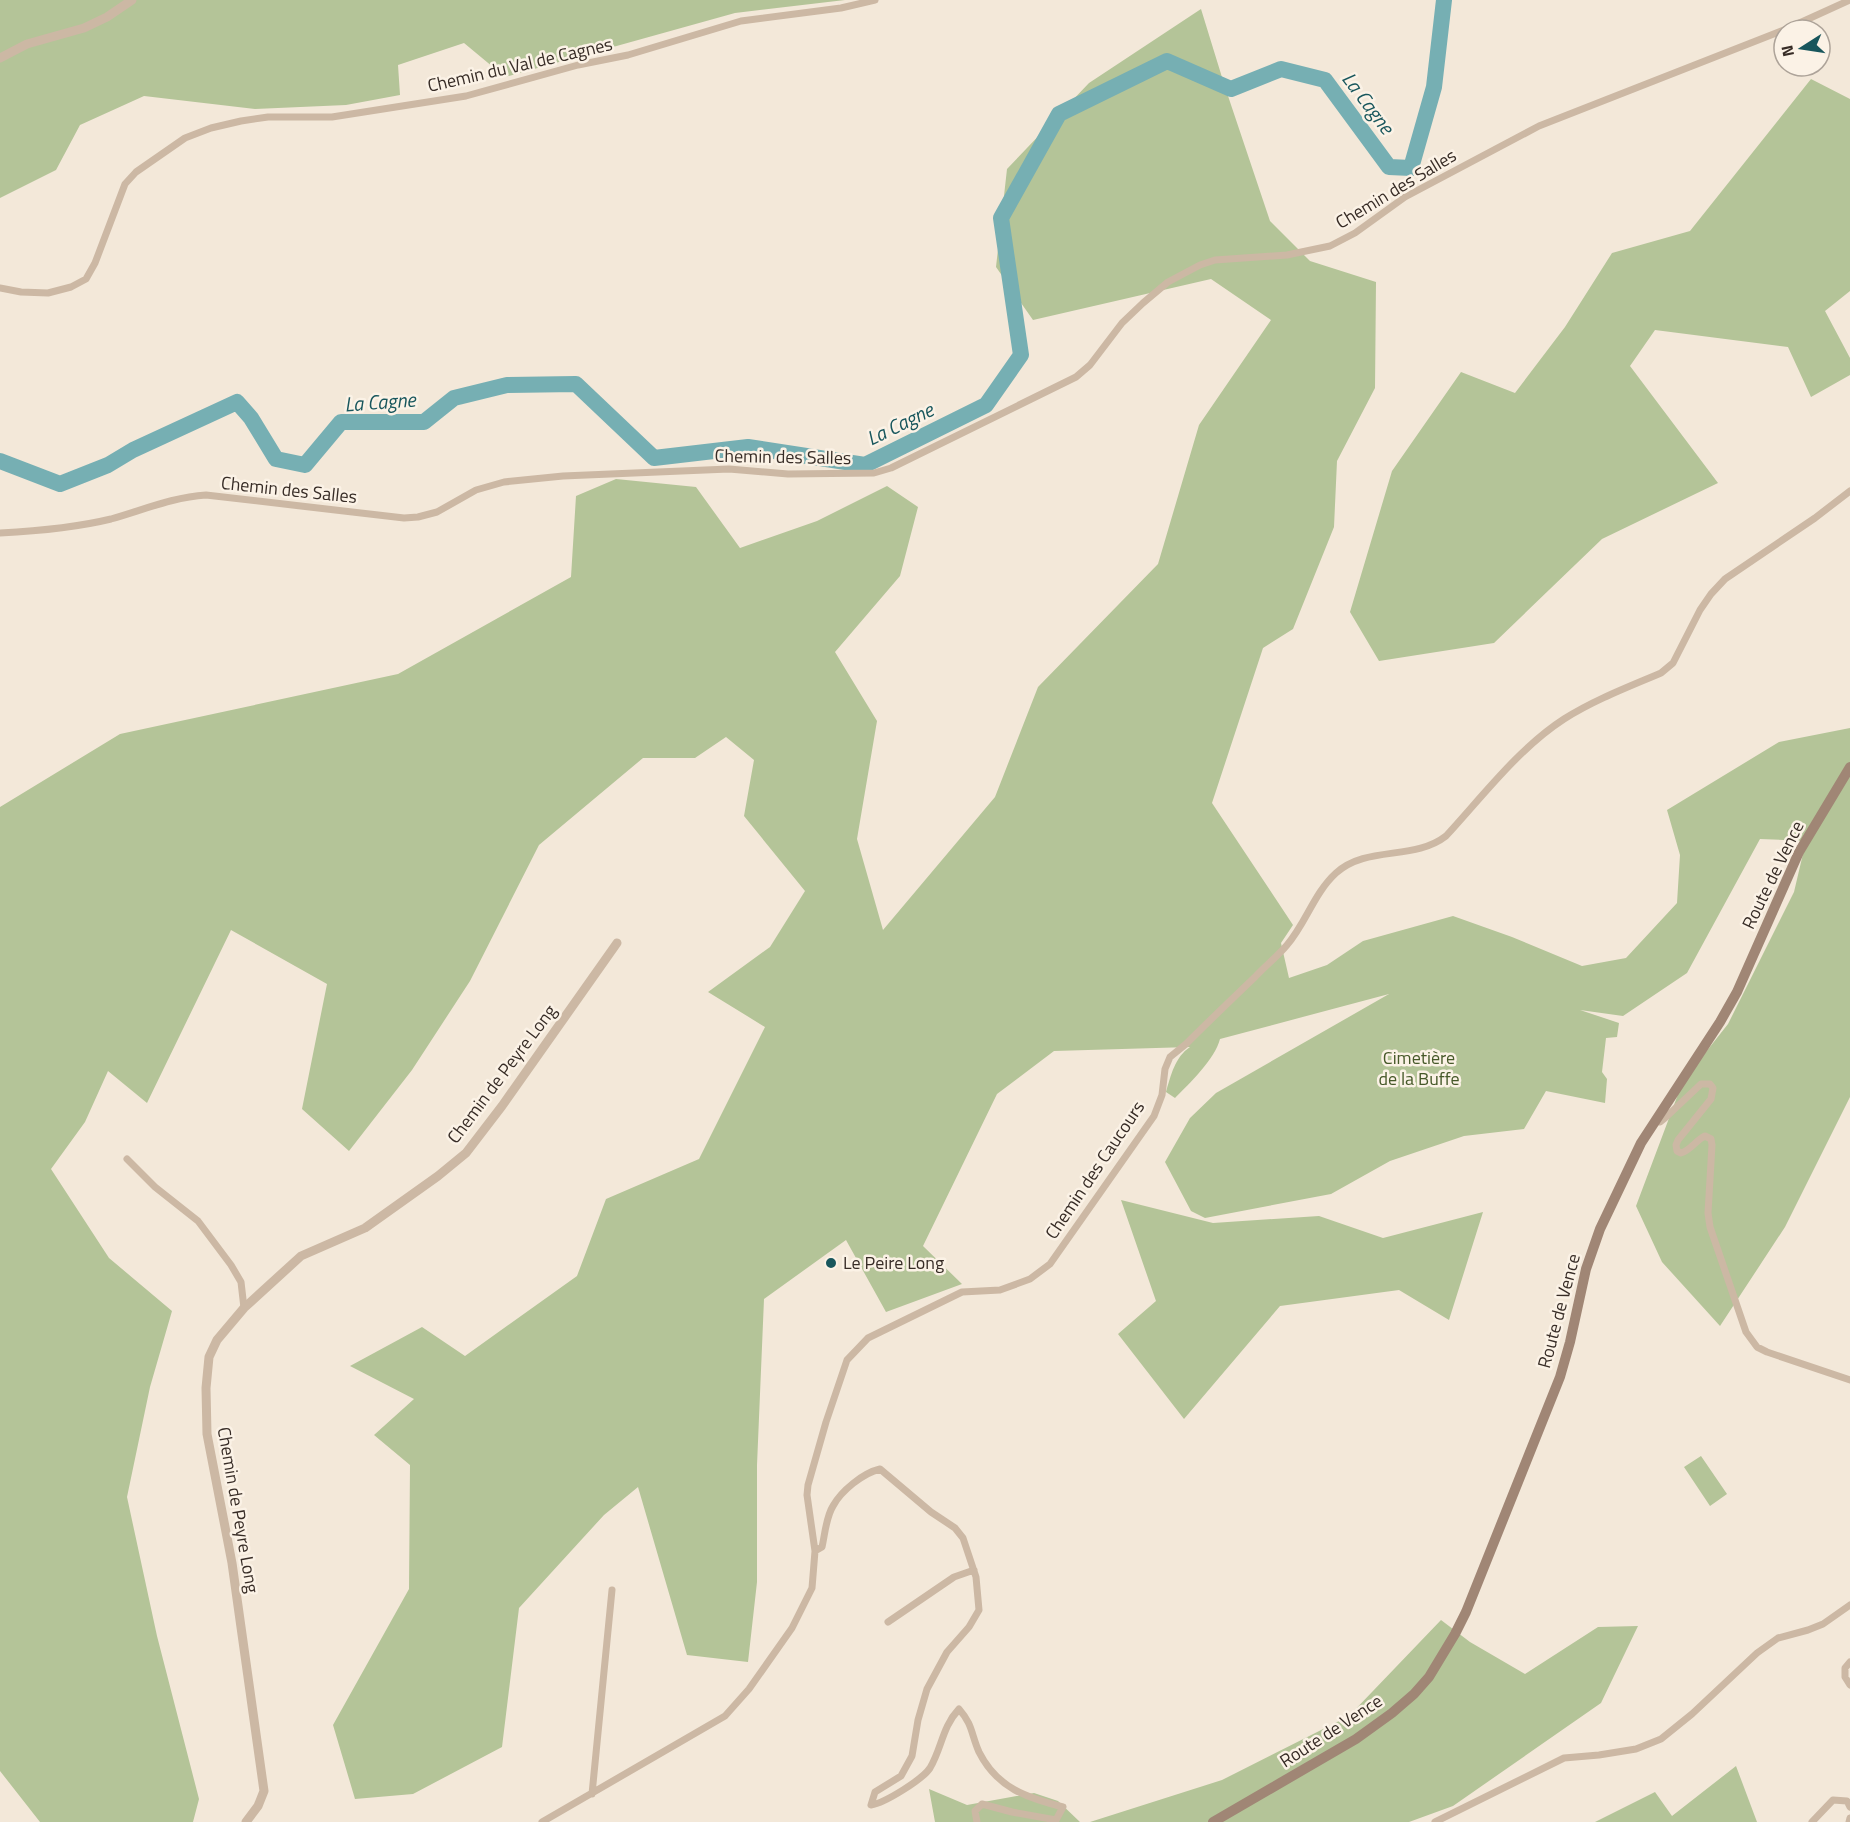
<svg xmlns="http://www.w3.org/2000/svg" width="1850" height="1822" viewBox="0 0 1850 1822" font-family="'Titillium Web',sans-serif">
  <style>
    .green { fill: #b4c498 }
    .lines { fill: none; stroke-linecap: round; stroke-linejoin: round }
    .river { stroke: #76afb3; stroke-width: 16 }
    .minor { stroke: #ccb8a4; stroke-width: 7 }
    .tertiary { stroke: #ccb8a4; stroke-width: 9 }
    .secondary { stroke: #a08675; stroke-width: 10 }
    .poi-dot { fill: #18565c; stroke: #fbf2e6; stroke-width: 2 }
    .labels { text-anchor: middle; stroke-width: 5; stroke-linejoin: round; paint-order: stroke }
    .street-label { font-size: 18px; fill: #372c26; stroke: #fbf2e6 }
    .park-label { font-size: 18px; fill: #455828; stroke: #fbf2e6 }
    .poi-label { font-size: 18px; fill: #372c26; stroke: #fbf2e6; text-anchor: start }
    .water-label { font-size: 20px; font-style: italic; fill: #18565c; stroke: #fbf2e6 }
  </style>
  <rect width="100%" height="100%" fill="#f3e8d9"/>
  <path class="green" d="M0 0H845L735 13 505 77 464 43 398 65 400 95 346 105 255 109 144 96 80 125 56 170 0 198Z
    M1201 9 1225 87 1270 221 1310 261 1376 282 1375 388 1337 461 1334 527 1293 629 1263 648 1212 803 1293 925 1281 943 1289 978 1327 965 1363 941 1453 916 1512 937 1582 966 1626 958 1677 903 1680 855 1667 810 1779 742 1850 728V1097L1785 1227 1720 1326 1662 1262 1636 1206 1683 1081 1728 1024 1794 892 1806 841 1760 839 1687 973 1623 1016 1580 1010 1619 1023 1617 1037 1606 1038 1602 1072 1607 1079 1605 1103 1546 1091 1524 1129 1464 1136 1390 1161 1331 1194 1205 1218 1191 1211 1165 1162 1190 1118 1216 1093 1389 994 1220 1039C1215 1059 1189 1084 1175 1098L1166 1092C1171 1075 1175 1057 1190 1047L1054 1051 997 1094 923 1246 962 1284 886 1312 846 1240 764 1299 757 1465V1582L748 1662 687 1655 638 1487 604 1515 519 1608 502 1747 413 1794 355 1799 333 1725 409 1589 410 1465 374 1435 414 1399 350 1366 422 1327 465 1356 577 1276 606 1199 699 1159 765 1027 708 992 770 947 805 891 744 816 754 760 726 737 695 758H643L539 845 470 981 412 1070 349 1151 302 1109 327 984 231 930 147 1103 108 1071 85 1122 51 1169 109 1258 172 1311 150 1387 127 1497 157 1636 199 1799 193 1822H40L0 1771V807L120 734 398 674 571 577 576 496 616 479 696 487 740 548 817 521 887 486 918 507 900 576 835 652 877 721 857 839 883 930 995 797 1038 687 1158 564 1199 425 1271 320 1211 279 1033 320 996 267 1007 169 1089 83Z
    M1811 79 1850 99V291L1825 311 1850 358V375L1811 397 1788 347 1655 330 1630 366 1718 483 1602 539 1494 643 1379 661 1350 612 1392 471 1461 372 1515 393 1565 327 1612 253 1690 231Z
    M1121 1200 1213 1223 1319 1216 1383 1238 1483 1212 1449 1320 1399 1290 1280 1306 1184 1419 1118 1334 1156 1301Z
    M1701 1456 1727 1494 1710 1506 1684 1467Z
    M1441 1620 1470 1642 1525 1674 1598 1627 1638 1626 1601 1703 1453 1806 1409 1822H1090L1222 1780 1349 1716Z
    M1736 1766 1757 1822H1595L1655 1792 1672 1816Z
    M929 1789 967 1805 1034 1793 1058 1801 1080 1822H935Z"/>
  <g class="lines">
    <path class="river" d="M0 461 60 484 108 465 133 450 237 402 251 418 276 459 305 465 341 422H424L454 398 507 385 576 384 654 458 748 447 865 465 986 405 1021 355 1001 218 1059 114 1167 61 1231 89 1281 69 1325 80 1389 167 1411 168 1434 87 1444 0"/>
    <path class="minor" d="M1784 30 1850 0
      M0 288 21 292 48 293 71 287 86 279 95 263 125 184 136 172 185 138 211 128 241 121 268 117H332L466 96 578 65 628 55 741 21 841 8 875 0
      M0 533C38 531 74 528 111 519 143 510 173 497 206 495L404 518 418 517 437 512 476 490 504 482 563 476 729 469 788 474 874 473 891 468 1076 377 1090 365 1122 323 1143 303 1168 282 1200 265 1215 260 1287 255 1330 246 1355 233 1405 197 1539 126 1784 30
      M1656 1121 1660 1122 1665 1118 1701 1084H1710L1713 1088 1711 1099 1678 1140 1676 1145 1677 1151 1681 1153C1691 1150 1696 1140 1705 1136L1711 1139 1712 1145 1708 1213 1710 1227 1746 1332 1757 1347 1767 1352 1850 1380
      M127 1159 155 1187 198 1221 231 1265 241 1282 244 1308
      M815 1551 807 1495 808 1485 826 1422 847 1360 868 1338 962 1292 1000 1290 1030 1279 1050 1264 1154 1116 1162 1095 1165 1069 1170 1057 1186 1044C1209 1021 1232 999 1255 977 1265 966 1278 956 1287 945 1306 923 1314 893 1336 873 1367 845 1414 861 1446 836 1482 797 1519 748 1564 719 1594 700 1628 687 1661 673L1673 663 1700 610 1711 594 1725 579 1815 518 1850 491
      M888 1622 954 1577 974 1570
      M1850 1662 1845 1668V1677L1850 1685
      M592 1794 612 1590
      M542 1822 725 1716 749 1689 792 1628 812 1588 815 1551 822 1547C825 1534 826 1517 833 1506 841 1491 863 1473 880 1469L931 1512 955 1528 963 1538 976 1577 979 1610 969 1627 947 1652 927 1689 918 1720 912 1756 901 1776 875 1792 871 1805C885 1803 923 1779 930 1768 942 1748 942 1727 959 1709 973 1725 971 1734 979 1752 997 1788 1027 1798 1063 1807L1056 1820 1012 1812 982 1804 975 1811 977 1822
      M1435 1822 1564 1758 1599 1755 1636 1749 1661 1739 1692 1714 1757 1653 1778 1638 1808 1630 1823 1624 1850 1605
      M1812 1822 1833 1800 1847 1801 1850 1807
      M1849 1822 1850 1818"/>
    <path class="tertiary" d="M0 58 27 44 84 28 107 17 132 0
      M246 1822 258 1806 264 1791 232 1563 207 1434 206 1388 209 1357 217 1340 244 1308 301 1256 365 1228 438 1176 466 1153 502 1106 617 943"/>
    <path class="secondary" d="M1213 1822 1356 1739 1392 1713 1414 1694 1429 1677 1455 1634 1466 1612 1560 1377 1570 1342 1586 1269 1600 1229 1641 1143 1720 1022 1737 992 1799 852 1850 767"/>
  </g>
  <circle class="poi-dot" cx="831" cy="1263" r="6"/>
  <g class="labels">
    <g class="street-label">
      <text transform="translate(520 65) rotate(-13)" y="6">Chemin du Val de Cagnes</text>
      <text transform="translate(1396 189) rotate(-31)" y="6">Chemin des Salles</text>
      <text transform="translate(783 457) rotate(1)" y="6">Chemin des Salles</text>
      <text transform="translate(289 490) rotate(6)" y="6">Chemin des Salles</text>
      <text transform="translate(1773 875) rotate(-64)" y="6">Route de Vence</text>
      <text transform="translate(502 1074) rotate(-53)" y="6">Chemin de Peyre Long</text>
      <text transform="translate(1095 1170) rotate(-56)" y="6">Chemin des Caucours</text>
      <text transform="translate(1559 1311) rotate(-75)" y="6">Route de Vence</text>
      <text transform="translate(238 1510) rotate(80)" y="6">Chemin de Peyre Long</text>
      <text transform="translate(1331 1731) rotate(-33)" y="6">Route de Vence</text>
    </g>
    <g class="park-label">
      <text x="1419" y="1064">Cimetière<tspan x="1419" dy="21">de la Buffe</tspan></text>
    </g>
    <g class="poi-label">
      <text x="843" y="1269">Le Peire Long</text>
    </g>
    <g class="water-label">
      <text transform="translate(1368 103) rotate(53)" y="7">La Cagne</text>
      <text transform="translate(380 402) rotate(-4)" y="7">La Cagne</text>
      <text transform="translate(900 424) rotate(-26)" y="7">La Cagne</text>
    </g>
  </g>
  <g transform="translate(1802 48) rotate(258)"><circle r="28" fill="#fbf2e6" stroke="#ada399" stroke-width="1.5"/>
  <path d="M0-4.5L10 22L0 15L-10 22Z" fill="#18565c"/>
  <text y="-9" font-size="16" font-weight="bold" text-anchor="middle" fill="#372c26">N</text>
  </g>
</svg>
